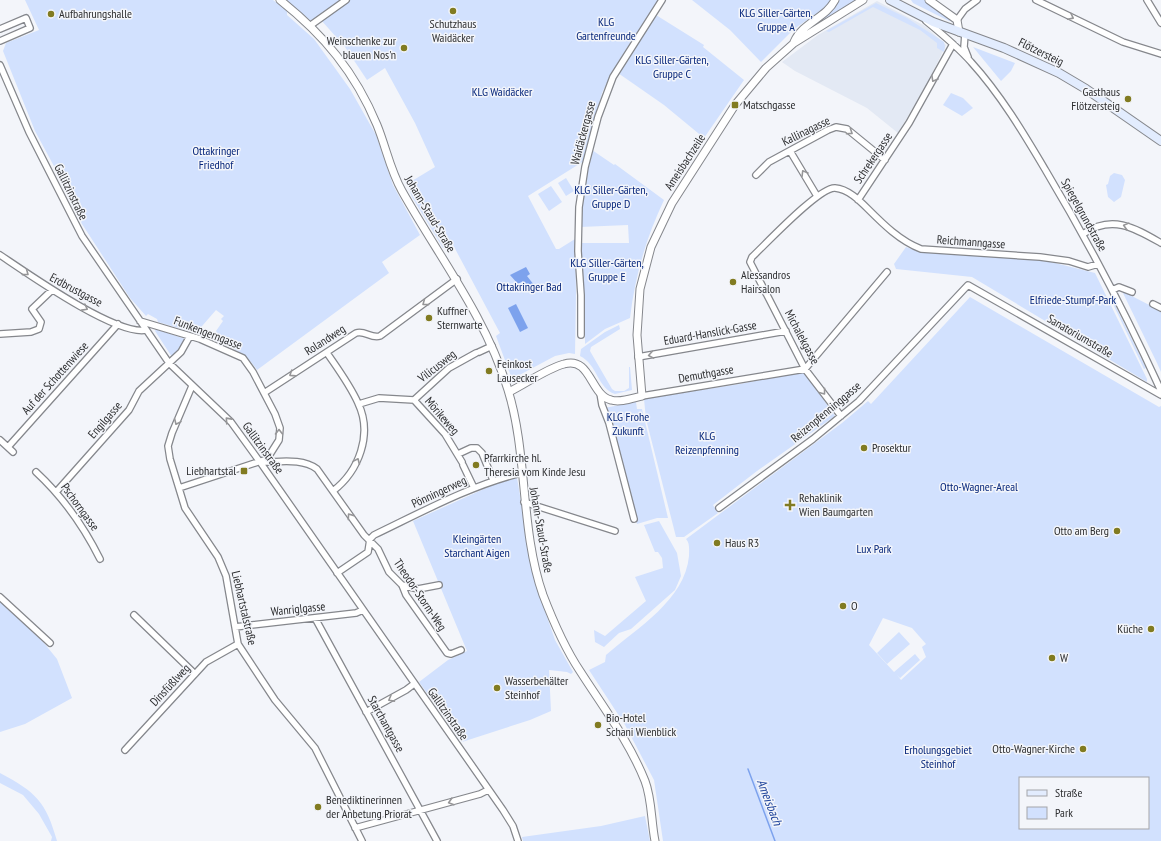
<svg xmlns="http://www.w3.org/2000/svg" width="1161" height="841" viewBox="0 0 1161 841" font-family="'PT Sans Narrow',sans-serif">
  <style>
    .built { fill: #e3e9f4 }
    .green { fill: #d2e1fe; fill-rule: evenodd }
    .water { fill: #7da2ed }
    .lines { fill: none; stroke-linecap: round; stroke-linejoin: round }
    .stream { stroke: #7da2ed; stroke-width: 1.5 }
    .minor-casing { stroke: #85878c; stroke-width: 8 }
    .tertiary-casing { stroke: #85878c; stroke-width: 9 }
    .secondary-casing { stroke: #85878c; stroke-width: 10 }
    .minor { stroke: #fff; stroke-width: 5.5 }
    .tertiary { stroke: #fff; stroke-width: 7 }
    .secondary { stroke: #e2ecfe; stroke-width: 8 }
    .oneway { stroke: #969698 }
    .poi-dot { fill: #817b21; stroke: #f3f5fa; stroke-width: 1.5 }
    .labels { text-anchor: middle; stroke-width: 3; stroke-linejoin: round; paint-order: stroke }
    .park-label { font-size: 12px; fill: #06267b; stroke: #f3f5fa }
    .poi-label { font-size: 12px; fill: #2d2e30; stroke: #f3f5fa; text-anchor: start }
    .street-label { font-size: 12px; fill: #2d2e30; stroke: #f3f5fa }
    .water-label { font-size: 13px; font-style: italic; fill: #20459c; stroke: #f3f5fa }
  </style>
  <rect width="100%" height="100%" fill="#f3f5fa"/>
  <path class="built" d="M877 1 925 26 946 45 928 82 898 133 867 108 795 71 782 62 818 35Z"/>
  <path class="green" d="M25 0H273L287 11V15L314 39 350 89 376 135 393 185 420 235 382 262 389 273 257 370C245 350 227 350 216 331L223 321 221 319 224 316 216 310 196 333 158 322 157 319 148 314 146 316 130 298 82 224 62 181 35 131 3 51 6 43 39 30Z
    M285 0H342L311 21Z
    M350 0H659C639 30 617 60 602 93L584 161 528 196 556 249H559L575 239 576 292 575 354 569 353 555 356 512 379 496 336 500 333 452 243 443 248 412 197 407 184 435 167 415 123 385 68 367 80 345 47 321 20Z
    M692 0H831L826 7 794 29 761 62 730 30Z
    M838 0H856L804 31 832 11Z
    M911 0H926L951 20 949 21 913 3Z
    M876 3 907 18 944 42 945 47 944 52 937 48V43L920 30 873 7 829 32 826 31Z
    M656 15 704 45 703 47 744 80 704 138 664 105 618 73Z
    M973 47 1015 63 1011 71 1001 81Z
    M951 93 963 98 973 108 962 116 943 105Z
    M592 150 614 165 615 164 664 200C646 238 635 276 630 318L605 329 585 344V302L580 243H629L628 225 580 227C581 200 586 176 592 150Z
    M1114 173 1122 175 1125 180 1121 197 1114 202 1108 197 1106 185 1108 184 1110 176Z
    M566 178 574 191 566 196 558 183Z
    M551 186 562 202 549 211 538 194Z
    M906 247 920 252 1043 260 1095 273 1147 379V382L972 277 896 269 894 264Z
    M1122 291 1161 311V372L1157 363Z
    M970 297 1159 407 1161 406V841H663L654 780 625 725 589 670 605 662 606 655C637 628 685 600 689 556 689 550 690 543 686 539L842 423 868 401 871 404ZM883 618 912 628 926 644 922 647 926 657 901 680 897 675 900 678 920 660 915 654 894 672 869 645ZM1020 778H1148V828H1020Z
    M1114 303 1146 368 1144 369 1113 304Z
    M619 325 620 329 591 347 590 351 612 389 615 391H624L629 388V367H630L632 390 615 394C597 388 598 365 580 356L581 349 605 332Z
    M156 329 185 339 183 346 172 357 155 331Z
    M800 372 805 373 835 416 757 471 713 505 718 513 684 537H676L646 419 644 399 740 384Z
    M636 402 637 409H642L668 518H657L637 524 623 468 604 408Z
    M517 478 535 582 555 640 573 672 571 674 567 672 549 670 551 711 530 720 462 742 419 682 448 660 467 651 413 521 495 484Z
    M659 521 677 553 681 576 675 590 631 629 619 633 604 647 595 642 594 630 605 636 646 601 635 577 663 568 662 558 658 552H655L644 525Z
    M0 601 44 643 57 659 72 698 25 724 0 732Z
    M899 632 910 644 887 664 877 653Z
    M0 773C36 792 46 802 57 841H51L52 837 39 814 23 795 0 783Z
    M645 816 650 841H523L522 837 601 826Z"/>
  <path class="water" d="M526 267 530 274 527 276 534 285 524 291 521 285 524 284 523 281 518 284 510 275Z
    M516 304 528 328 520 332 508 308Z"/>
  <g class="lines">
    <path class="stream" d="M748 769 775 841"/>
    <defs>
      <path id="minor" d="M1036 0 1123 42 1161 54
        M1147 0 1161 23
        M957 20 965 9 977 0
        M926 21C942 34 958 47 971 62 1001 95 1024 134 1046 171 1089 243 1127 316 1161 391
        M311 25 346 0
        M0 29 26 18 30 28 0 41
        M965 34 964 47 968 57
        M0 65 29 132 82 236 169 363 231 422 260 462 503 810 513 826 518 841
        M790 151 817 196
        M756 175 769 162 828 130 836 127 847 129 885 160
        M858 200 909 123 953 44
        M1083 234C1112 214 1135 228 1161 243
        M0 255C27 273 116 336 146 330
        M1112 290 1119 287 1132 292
        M1153 304 1161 308
        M140 321 200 339 243 358 253 372 275 414 280 428 279 440 267 459 179 488
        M0 334 31 332 39 329 41 322 32 309 52 290
        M581 335V295L578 251 579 207 585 167 598 117 613 77 662 0
        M479 352 492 346
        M327 353C338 369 350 385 358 403 373 434 359 471 333 491
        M638 357 786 331
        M192 386 172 433 168 446 170 459 185 508 218 557 226 576 238 644 275 700 315 748 362 841
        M264 393 356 333C365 330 371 339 380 336L457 279
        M600 393 602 405 609 423 634 519
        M642 396 805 369 887 272
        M414 400 449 368 476 353
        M359 404 379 398 414 400 445 434 462 462
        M841 416 805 369 750 262 752 257C766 244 819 187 835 188 848 189 859 200 868 209 883 224 900 241 921 249L1040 257 1069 261 1088 267 1098 264
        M0 440 13 452
        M8 447 118 324
        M458 454 471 448H477L482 453 493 480
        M263 462C281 462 302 458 317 469L364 535 378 549 389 572 402 585 406 595 447 653 451 654 461 650
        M463 465 474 488
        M36 472C63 497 83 525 100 559
        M57 491 129 410 139 391 181 352 190 336
        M524 502 615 531
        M719 508 813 439 859 401 968 285 1161 395
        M370 539 374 535C422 512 469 486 521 473
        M337 573 368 552 370 539
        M402 585 418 589 439 585
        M0 597 50 643
        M134 615 195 674
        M315 618 437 841
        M235 627 356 613 363 610
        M366 712 406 690 414 684
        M125 750 206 662 238 644
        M355 828 480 794 488 790"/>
      <path id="tertiary" d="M280 0C324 35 355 72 377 125 386 147 390 170 402 191 439 257 486 317 508 390 528 454 520 530 543 595 553 621 564 647 580 671 603 707 629 741 645 781 652 799 651 821 655 841
        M929 0 957 20 959 32
        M794 42C803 22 826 18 835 0
        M509 392C525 384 548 368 564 364 591 356 590 395 611 400 620 403 633 398 642 396L637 335 640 289 651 247 672 203 735 105 766 68 794 43 863 0"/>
      <path id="secondary" d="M890 0 933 22 1004 48 1059 73 1086 89 1161 141"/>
    </defs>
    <use href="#minor" class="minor-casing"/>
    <use href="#tertiary" class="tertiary-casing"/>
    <use href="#secondary" class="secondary-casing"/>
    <use href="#minor" class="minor"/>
    <use href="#tertiary" class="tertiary"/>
    <use href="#secondary" class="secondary"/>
  </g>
  <defs><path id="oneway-chevron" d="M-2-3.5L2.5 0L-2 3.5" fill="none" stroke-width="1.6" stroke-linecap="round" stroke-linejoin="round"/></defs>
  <g class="oneway">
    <use href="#oneway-chevron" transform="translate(1071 17) rotate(26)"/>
    <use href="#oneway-chevron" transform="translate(934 79) rotate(119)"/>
    <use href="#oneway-chevron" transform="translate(850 132) rotate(34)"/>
    <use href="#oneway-chevron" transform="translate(804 173) rotate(-121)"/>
    <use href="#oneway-chevron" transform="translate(1126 226) rotate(-165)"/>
    <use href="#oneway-chevron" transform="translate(26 273) rotate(37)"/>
    <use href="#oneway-chevron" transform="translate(425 303) rotate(143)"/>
    <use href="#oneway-chevron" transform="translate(85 308) rotate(28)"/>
    <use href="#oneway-chevron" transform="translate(651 355) rotate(170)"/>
    <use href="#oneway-chevron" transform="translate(292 374) rotate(147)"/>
    <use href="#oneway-chevron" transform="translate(823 392) rotate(53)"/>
    <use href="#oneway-chevron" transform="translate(228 420) rotate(-132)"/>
    <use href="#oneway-chevron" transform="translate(177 422) rotate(114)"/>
    <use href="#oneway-chevron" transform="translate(279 432) rotate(-90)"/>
    <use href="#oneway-chevron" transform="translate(357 461) rotate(-66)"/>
    <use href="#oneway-chevron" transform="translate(350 516) rotate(-125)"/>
    <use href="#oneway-chevron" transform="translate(391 699) rotate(151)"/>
    <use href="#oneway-chevron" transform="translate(451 802) rotate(164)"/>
  </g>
  <g class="poi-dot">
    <circle cx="453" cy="11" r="4"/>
    <circle cx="51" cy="14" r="4"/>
    <circle cx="404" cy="48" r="4"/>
    <circle cx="1128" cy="99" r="4"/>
    <rect x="731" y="101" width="8" height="8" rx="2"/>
    <circle cx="733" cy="282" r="4"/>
    <circle cx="429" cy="318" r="4"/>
    <circle cx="489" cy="371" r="4"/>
    <circle cx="864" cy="448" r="4"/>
    <circle cx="476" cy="465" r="4"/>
    <rect x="240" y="467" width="8" height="8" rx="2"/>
    <path d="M788 499h4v4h4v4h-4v4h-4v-4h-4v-4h4z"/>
    <circle cx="1117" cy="531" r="4"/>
    <circle cx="717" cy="543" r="4"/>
    <circle cx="843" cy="606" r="4"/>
    <circle cx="1151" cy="629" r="4"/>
    <circle cx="1052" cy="658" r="4"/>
    <circle cx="497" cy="688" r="4"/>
    <circle cx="598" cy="725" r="4"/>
    <circle cx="1083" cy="749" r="4"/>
    <circle cx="318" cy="807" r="4"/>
  </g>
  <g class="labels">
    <g class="park-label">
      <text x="776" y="17">KLG Siller-Gärten,<tspan x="776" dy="14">Gruppe A</tspan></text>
      <text x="606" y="26">KLG<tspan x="606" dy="14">Gartenfreunde</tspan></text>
      <text x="672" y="64">KLG Siller-Gärten,<tspan x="672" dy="14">Gruppe C</tspan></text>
      <text x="502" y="96">KLG Waidäcker</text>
      <text x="216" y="155">Ottakringer<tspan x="216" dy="14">Friedhof</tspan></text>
      <text x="611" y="194">KLG Siller-Gärten,<tspan x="611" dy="14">Gruppe D</tspan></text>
      <text x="607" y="267">KLG Siller-Gärten,<tspan x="607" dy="14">Gruppe E</tspan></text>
      <text x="529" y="291">Ottakringer Bad</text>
      <text x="1073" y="304">Elfriede-Stumpf-Park</text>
      <text x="628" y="421">KLG Frohe<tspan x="628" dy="14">Zukunft</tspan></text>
      <text x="707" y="440">KLG<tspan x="707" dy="14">Reizenpfenning</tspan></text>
      <text x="979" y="491">Otto-Wagner-Areal</text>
      <text x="477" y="543">Kleingärten<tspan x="477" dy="14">Starchant Aigen</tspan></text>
      <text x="874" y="553">Lux Park</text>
      <text x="938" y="754">Erholungsgebiet<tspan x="938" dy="14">Steinhof</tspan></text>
    </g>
    <g class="poi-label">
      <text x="59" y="18">Aufbahrungshalle</text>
      <text x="453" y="28" text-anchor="middle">Schutzhaus<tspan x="453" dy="14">Waidäcker</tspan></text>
      <text x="396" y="45" text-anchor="end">Weinschenke zur<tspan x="396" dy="14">blauen Nos'n</tspan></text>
      <text x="1120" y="96" text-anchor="end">Gasthaus<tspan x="1120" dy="14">Flötzersteig</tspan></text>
      <text x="743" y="109">Matschgasse</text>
      <text x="741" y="279">Alessandros<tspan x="741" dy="14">Hairsalon</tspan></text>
      <text x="437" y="315">Kuffner<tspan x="437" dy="14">Sternwarte</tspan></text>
      <text x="497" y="368">Feinkost<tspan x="497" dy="14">Lausecker</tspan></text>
      <text x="872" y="452">Prosektur</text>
      <text x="484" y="462">Pfarrkirche hl.<tspan x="484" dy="14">Theresia vom Kinde Jesu</tspan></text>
      <text x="236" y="475" text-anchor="end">Liebhartstal</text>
      <text x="799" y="502">Rehaklinik<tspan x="799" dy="14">Wien Baumgarten</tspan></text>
      <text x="1109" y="535" text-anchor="end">Otto am Berg</text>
      <text x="725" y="547">Haus R3</text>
      <text x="851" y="610">O</text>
      <text x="1143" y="633" text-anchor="end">Küche</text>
      <text x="1060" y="662">W</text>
      <text x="505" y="685">Wasserbehälter<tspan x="505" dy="14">Steinhof</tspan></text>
      <text x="606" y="722">Bio-Hotel<tspan x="606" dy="14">Schani Wienblick</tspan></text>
      <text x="1075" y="753" text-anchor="end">Otto-Wagner-Kirche</text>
      <text x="326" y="804">Benediktinerinnen<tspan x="326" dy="14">der Anbetung Priorat</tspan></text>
    </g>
    <g class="street-label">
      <text transform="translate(1041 52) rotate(26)" y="4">Flötzersteig</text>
      <text transform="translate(806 131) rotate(-26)" y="4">Kallinagasse</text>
      <text transform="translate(583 133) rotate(-75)" y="4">Waidäckergasse</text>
      <text transform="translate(873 158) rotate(-56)" y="4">Schrekergasse</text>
      <text transform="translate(685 162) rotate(-57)" y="4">Ameisbachzeile</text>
      <text transform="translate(71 192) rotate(64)" y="4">Gallitzinstraße</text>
      <text transform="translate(430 214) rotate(59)" y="4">Johann-Staud-Straße</text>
      <text transform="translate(1084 215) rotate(61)" y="4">Spiegelgrundstraße</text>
      <text transform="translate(971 242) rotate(4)" y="4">Reichmanngasse</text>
      <text transform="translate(76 290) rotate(28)" y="4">Erdbrustgasse</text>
      <text transform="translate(208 333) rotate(21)" y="4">Funkengerngasse</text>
      <text transform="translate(710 333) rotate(-10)" y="4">Eduard-Hanslick-Gasse</text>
      <text transform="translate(1080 336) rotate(30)" y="4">Sanatoriumstraße</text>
      <text transform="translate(802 337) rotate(62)" y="4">Michalekgasse</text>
      <text transform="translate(325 340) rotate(-33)" y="4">Rolandweg</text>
      <text transform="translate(437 366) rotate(-38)" y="4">Vilicusweg</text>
      <text transform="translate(706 374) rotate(-10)" y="4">Demuthgasse</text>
      <text transform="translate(55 378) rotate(-48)" y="4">Auf der Schottenwiese</text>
      <text transform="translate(826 412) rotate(-40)" y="4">Reizenpfenninggasse</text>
      <text transform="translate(442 416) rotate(49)" y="4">Mörikeweg</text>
      <text transform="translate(105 420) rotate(-49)" y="4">Engilgasse</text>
      <text transform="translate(263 448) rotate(54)" y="4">Gallitzinstraße</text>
      <text transform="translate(439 492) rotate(-25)" y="4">Pönningerweg</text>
      <text transform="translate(80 507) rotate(54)" y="4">Pschorngasse</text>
      <text transform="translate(541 530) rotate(80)" y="4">Johann-Staud-Straße</text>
      <text transform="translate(420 595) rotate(56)" y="4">Theodor-Storm-Weg</text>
      <text transform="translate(244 608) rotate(77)" y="4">Liebhartstalstraße</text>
      <text transform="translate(298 609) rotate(-6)" y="4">Wanriglgasse</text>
      <text transform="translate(170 685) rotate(-47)" y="4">Dinsfüßlweg</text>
      <text transform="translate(448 714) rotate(55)" y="4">Gallitzinstraße</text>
      <text transform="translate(386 724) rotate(61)" y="4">Starchantgasse</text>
    </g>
    <g class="water-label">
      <text transform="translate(770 802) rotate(69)" y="5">Ameisbach</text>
    </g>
  </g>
  <rect x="1019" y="777" width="130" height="52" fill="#f3f5fa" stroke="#a4a5a9"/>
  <rect x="1027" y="790" width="20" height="6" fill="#e2ecfe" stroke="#a4a5a9"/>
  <text x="1055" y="797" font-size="12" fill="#2d2e30">Straße</text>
  <rect x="1027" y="807" width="20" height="12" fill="#d2e1fe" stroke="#a4a5a9"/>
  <text x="1055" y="817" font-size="12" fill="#2d2e30">Park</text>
</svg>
